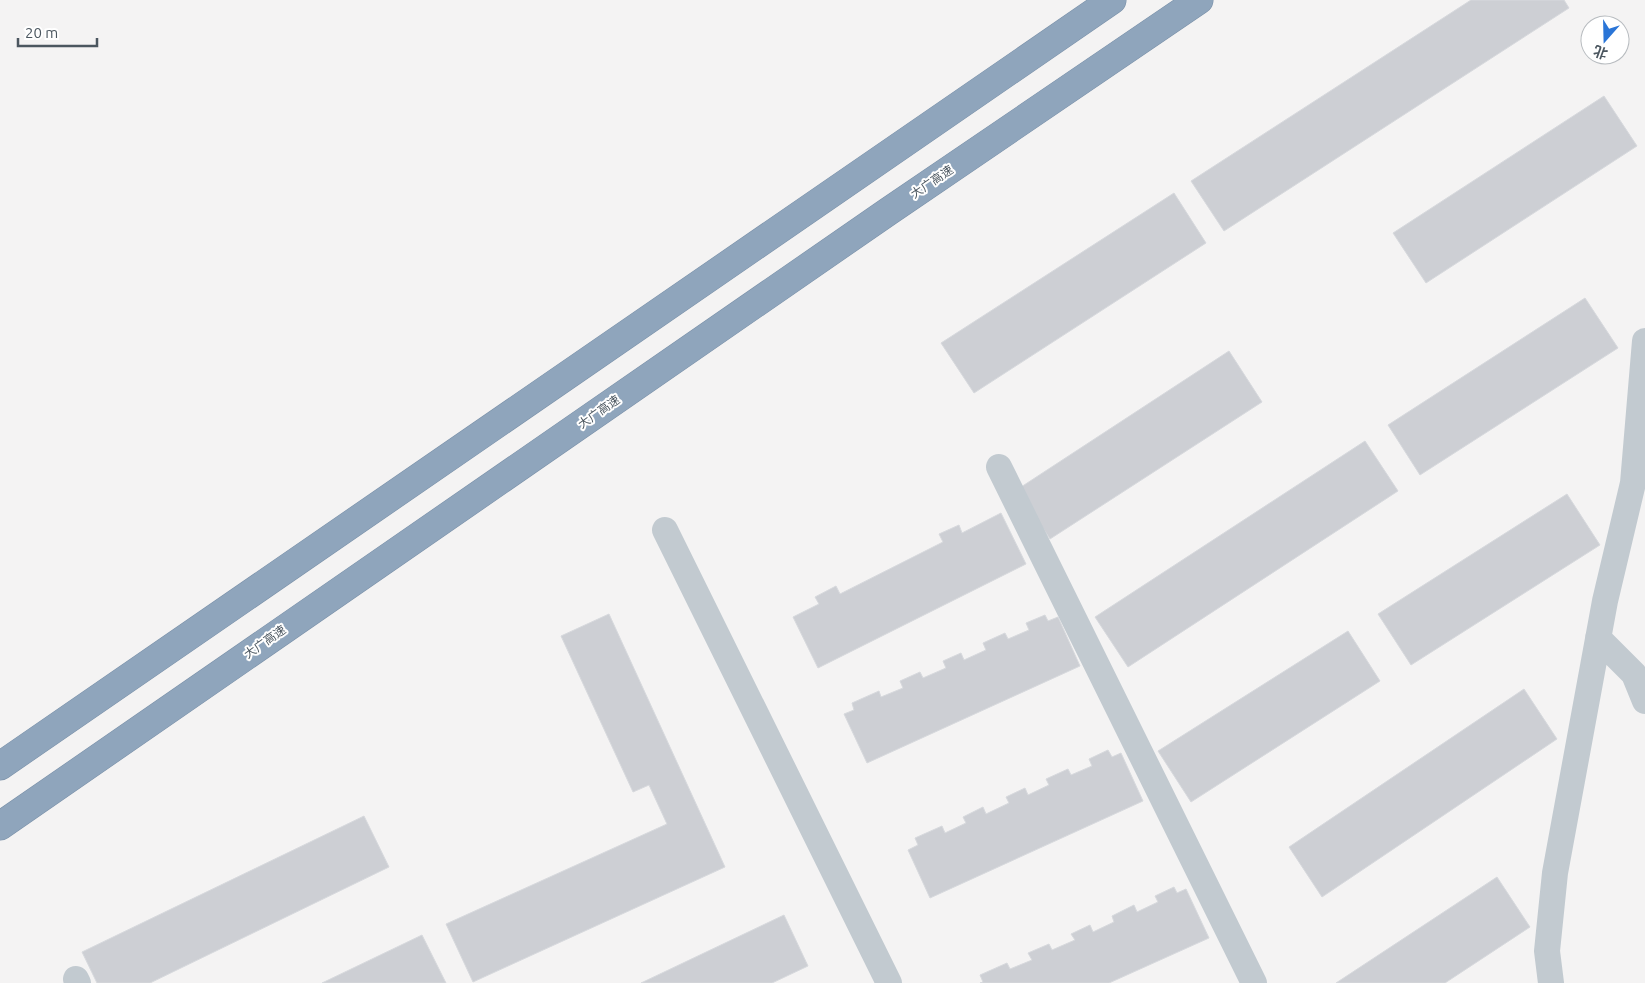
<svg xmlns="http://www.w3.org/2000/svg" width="1645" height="983" viewBox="0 0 1645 983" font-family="Ubuntu,'Noto Sans SC',sans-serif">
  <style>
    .building { fill: #cdcfd4; stroke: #d7d9dd }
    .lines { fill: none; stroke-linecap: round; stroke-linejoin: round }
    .highway-casing { stroke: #7a90a8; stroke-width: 29 }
    .street { stroke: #c2cad0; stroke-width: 26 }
    .highway { stroke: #8fa5bc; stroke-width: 28 }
    .labels { text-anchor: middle; stroke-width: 4; stroke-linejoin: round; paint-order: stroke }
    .street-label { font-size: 12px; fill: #4b565f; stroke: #fff }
  </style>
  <rect width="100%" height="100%" fill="#f4f3f3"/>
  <path class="building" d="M1471 0H1564L1569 8 1224 231 1191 181Z
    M1604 96 1637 146 1426 283 1393 233Z
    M1174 193 1206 243 974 393 941 343Z
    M1585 298 1618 348 1420 475 1388 425Z
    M1229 351 1262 402 1050 539 1018 489Z
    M1365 441 1398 491 1128 667 1095 617Z
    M1567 494 1600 545 1411 665 1378 614Z
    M1001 513 1026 564 818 668 793 617 819 604 815 597 836 586 840 594 943 542 939 534 959 525 962 533Z
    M609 614 725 867 473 982 446 924 667 824 649 785 633 792 561 636Z
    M1045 615 1048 621 1058 617 1080 666 867 763 844 714 854 710 852 703 879 691 881 697 903 688 900 681 920 672 923 678 946 668 943 661 961 653 964 660 986 650 983 643 1005 633 1008 639 1029 630 1026 623Z
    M1348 631 1380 681 1191 802 1158 751Z
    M1524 689 1557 739 1322 897 1289 847Z
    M1108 750 1112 757 1121 753 1143 801 930 898 908 850 918 845 915 838 942 826 945 833 966 823 963 817 983 807 986 814 1009 803 1006 797 1025 788 1028 795 1049 785 1046 779 1068 769 1071 775 1092 766 1089 759Z
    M364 816 389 867 150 983H97L82 952Z
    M1497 877 1530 927 1445 983H1336Z
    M1174 887 1177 893 1186 889 1209 938 1109 983H980L983 982 980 975 1007 963 1010 969 1032 960 1028 953 1049 944 1052 950 1075 940 1071 934 1090 925 1093 932 1114 922 1112 916 1134 905 1137 912 1158 902 1155 896Z
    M784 915 808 966 772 983H641Z
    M422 935 446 983H322Z"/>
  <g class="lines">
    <defs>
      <path id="highway" d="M0 766 1112 0
        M0 826 889 211 1199 0"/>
    </defs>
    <use href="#highway" class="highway-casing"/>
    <path class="street" d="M999 467 1254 983
      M665 530 889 983
      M1598 638 1634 674 1645 701
      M76 979 78 983
      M1551 983 1547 951 1555 873 1605 601 1633 483 1645 341"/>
    <use href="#highway" class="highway"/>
  </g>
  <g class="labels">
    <g class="street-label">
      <text transform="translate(932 182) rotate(-34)" y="4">大广高速</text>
      <text transform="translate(599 412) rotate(-35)" y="4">大广高速</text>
      <text transform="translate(265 642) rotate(-35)" y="4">大广高速</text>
    </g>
  </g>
  <g transform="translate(1605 40) rotate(200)"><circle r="24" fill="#ffffff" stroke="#b7bbbf"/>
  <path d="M0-4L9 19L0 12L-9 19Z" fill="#2a75d7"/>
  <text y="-8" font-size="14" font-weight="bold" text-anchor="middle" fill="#4b565f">北</text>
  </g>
  <path d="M18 38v8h79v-8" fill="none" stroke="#4b565f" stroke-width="2.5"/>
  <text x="25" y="38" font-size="15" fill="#4b565f" stroke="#ffffff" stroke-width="4" paint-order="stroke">20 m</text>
</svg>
